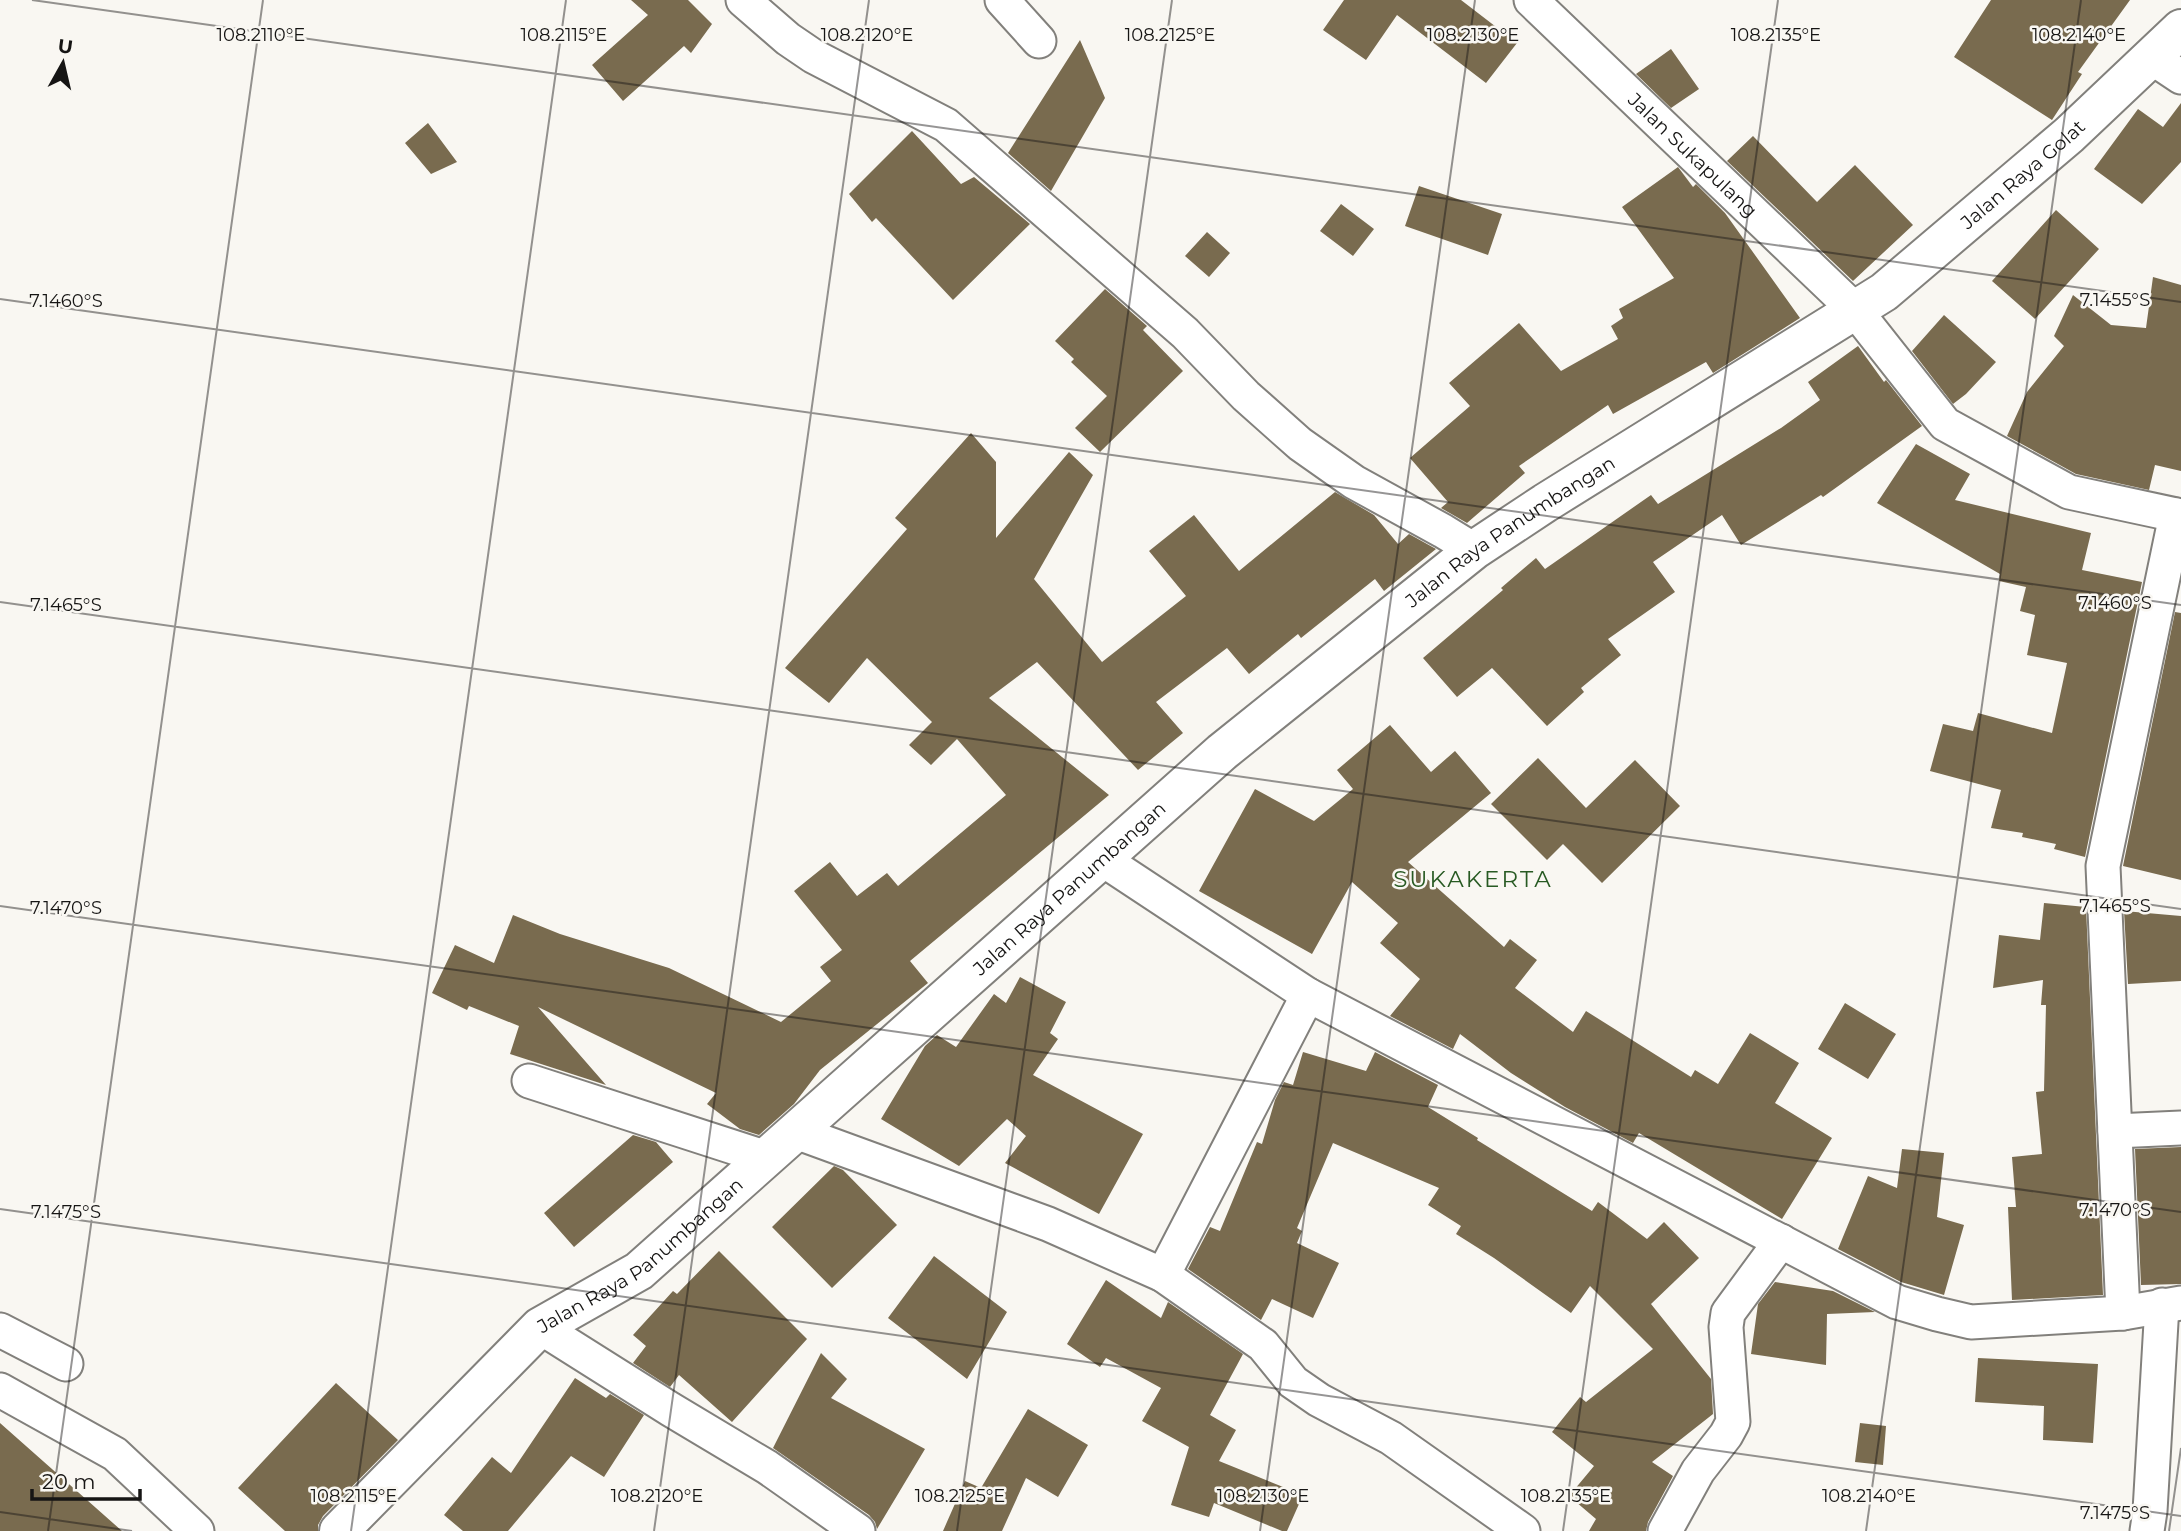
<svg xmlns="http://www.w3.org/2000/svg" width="2181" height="1531" viewBox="0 0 2181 1531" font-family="Montserrat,sans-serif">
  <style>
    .building { fill: #796b4f }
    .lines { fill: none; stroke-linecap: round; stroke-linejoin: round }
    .minor-casing { stroke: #82807c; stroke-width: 37 }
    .secondary-casing { stroke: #82807c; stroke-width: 42 }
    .minor { stroke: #fff; stroke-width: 33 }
    .secondary { stroke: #fff; stroke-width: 38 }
    .ticks { fill: none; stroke: #161514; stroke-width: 2; stroke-opacity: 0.45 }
    .labels { text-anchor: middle; stroke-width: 5; stroke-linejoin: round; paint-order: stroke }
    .street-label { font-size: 19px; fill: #161514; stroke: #f9f7f2 }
    .quarter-label { font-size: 23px; letter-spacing: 2px; fill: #285a23; stroke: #f9f7f2 }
    .ticks-label { font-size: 18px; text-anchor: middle; fill: #161514; stroke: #f9f7f2; stroke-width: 5; stroke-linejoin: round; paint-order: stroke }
  </style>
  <rect width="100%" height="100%" fill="#f9f7f2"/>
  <path class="building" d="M631 0H688L712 24 691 53 684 46 623 101 592 65 648 15Z
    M1344 0H1461L1517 43 1486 83 1397 15 1366 60 1323 30Z
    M1991 0H2130L2078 72 2082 74 2052 120 1954 57Z
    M1080 40 1105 98 1051 191 1008 153Z
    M1671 49 1699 89 1671 108 1636 74Z
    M2181 103V162L2142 204 2094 169 2138 109 2163 127Z
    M428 123 457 162 431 174 405 143Z
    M912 131 961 184 974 177 1030 224 953 300 876 218 872 222 849 194Z
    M1753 136 1817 202 1855 165 1913 225 1853 281 1727 161Z
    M1678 167 1693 187 1696 184 1725 213 1800 318 1713 373 1706 362 1613 414 1608 405 1519 466 1525 473 1467 523 1441 508 1448 502 1410 458 1470 406 1449 383 1519 323 1561 371 1618 339 1611 326 1623 318 1619 309 1674 278 1622 207Z
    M1419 186 1502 214 1488 255 1405 226Z
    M1341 204 1374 229 1353 256 1320 231Z
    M2056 210 2099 249 2035 319 1992 281Z
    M1207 232 1230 253 1209 277 1185 256Z
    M2153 277 2181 285V471L2155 465 2149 490 2076 474 2007 436 2027 392 2064 346 2054 336 2073 295 2111 325 2146 328Z
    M1105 289 1147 326 1143 330 1183 371 1100 452 1075 428 1107 396 1071 362 1074 359 1055 341Z
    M1944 315 1996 362 1966 394 1953 404 1912 351Z
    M1858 346 1884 382 1886 380 1922 426 1823 497 1821 495 1741 545 1722 515 1653 562 1675 592 1608 639 1621 655 1581 688 1584 692 1547 726 1492 668 1457 697 1423 658 1503 590 1501 588 1536 558 1545 569 1651 495 1658 504 1781 428 1820 400 1808 382Z
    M971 433 996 462V538L1069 452 1093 475 1034 579 1102 662 1186 596 1149 551 1194 515 1239 571 1335 492 1374 515 1398 544 1409 534 1436 549 1384 591 1375 579 1301 638 1298 634 1249 674 1227 648 1156 702 1183 733 1138 770 1037 662 989 698 1109 795 910 961 928 983 820 1070 794 1104 759 1135 740 1129 707 1104 716 1093 538 1007 606 1085 510 1054 519 1026 469 1006 467 1010 432 993 455 945 494 963 513 915 560 934 669 968 781 1022 831 981 820 967 842 950 794 891 830 862 857 896 887 873 898 886 1006 795 957 739 931 765 909 745 932 722 867 658 829 703 785 668 907 529 895 518Z
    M1916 444 1970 474 1955 500 2091 533 2082 570 2142 582 2085 857 2054 849 2056 844 2022 837 2023 833 1991 828 2001 790 1930 771 1943 724 1973 731 1978 713 2052 733 2067 663 2027 655 2035 615 2020 611 2026 587 1999 581 2000 574 1877 503Z
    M2175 612 2181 613V880L2123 866Z
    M1390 725 1431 772 1455 751 1491 793 1408 862 1504 947 1510 939 1537 960 1515 988 1573 1032 1586 1011 1691 1077 1695 1070 1718 1084 1750 1033 1799 1063 1775 1103 1832 1138 1782 1219 1639 1133 1633 1143 1565 1107 1511 1073 1460 1034 1453 1049 1390 1016 1420 979 1380 943 1398 923 1352 882 1312 954 1199 891 1255 789 1314 821 1353 789 1337 770Z
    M1538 758 1586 808 1635 760 1680 806 1602 883 1563 844 1547 860 1491 804Z
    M2044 903 2086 907 2103 1295 2012 1300 2008 1207H2016L2012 1157 2042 1154 2036 1092 2044 1091 2046 1005H2041L2043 980 1993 988 1999 935 2040 940Z
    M2124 911 2181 916V981L2128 984Z
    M1020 977 1066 1002 1050 1033 1058 1039 1033 1075 1143 1134 1099 1214 1005 1163 1026 1136 1007 1119 959 1166 881 1119 925 1046 937 1035 956 1047 994 994 1006 1003Z
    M1845 1003 1896 1034 1868 1079 1818 1049Z
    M1303 1052 1366 1071 1375 1052 1438 1085 1428 1107 1478 1138 1477 1140 1592 1211 1598 1202 1647 1239 1664 1222 1699 1258 1651 1304 1711 1379 1713 1414 1652 1462 1673 1476 1648 1522 1646 1531H1589L1596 1519 1569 1496 1594 1466 1552 1432 1580 1397 1586 1402 1653 1349 1590 1286 1571 1313 1494 1258 1456 1234 1461 1226 1428 1205 1439 1188 1333 1143 1297 1228 1302 1231 1297 1243 1339 1263 1313 1318 1272 1299 1261 1320 1188 1269 1210 1227 1220 1231 1257 1142 1262 1144 1275 1100 1284 1082 1293 1085Z
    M633 1135 656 1142 673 1162 574 1247 544 1213Z
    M2181 1147V1284L2141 1285 2135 1149Z
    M1902 1149 1944 1153 1937 1217 1964 1225 1944 1295 1901 1282 1838 1249 1868 1176 1897 1188Z
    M834 1166 843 1170 897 1225 832 1288 772 1227Z
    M719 1251 807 1339 732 1422 679 1375 670 1387 633 1363 646 1346 633 1335 673 1291 677 1294Z
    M934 1256 1007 1312 967 1379 888 1318Z
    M1106 1280 1161 1318 1168 1302 1243 1354 1210 1415 1236 1430 1219 1461 1303 1495 1287 1531H1282L1214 1503 1209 1517 1171 1505 1189 1447 1142 1421 1161 1388 1106 1358 1100 1367 1067 1344Z
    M1775 1282 1833 1291 1875 1312 1827 1314 1826 1365 1751 1354 1758 1304Z
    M821 1353 847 1379 831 1398 925 1449 877 1529 875 1522 869 1515 773 1448Z
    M1978 1358 2098 1364 2093 1443 2043 1440 2044 1406 1975 1402Z
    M575 1378 606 1398 610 1394 644 1415 604 1477 571 1456 508 1531H463L444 1515 492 1457 511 1473Z
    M336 1383 398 1440 323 1516 318 1525V1531H285L238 1488Z
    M1028 1409 1088 1445 1058 1497 1026 1478 1002 1531H943L965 1481 981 1488Z
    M0 1423 122 1531H0Z
    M1860 1423 1886 1426 1883 1465 1855 1462Z"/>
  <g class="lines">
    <defs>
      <g id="minor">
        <path d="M743 0 788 39 813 56 946 125 1185 333 1246 396 1300 444 1354 482 1443 531 1474 550"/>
        <path d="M1002 0 1039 41"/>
        <path id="s1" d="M1531 0 1855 310 1945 424 2069 492 2181 516"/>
        <path d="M2151 57 2181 77"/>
        <path d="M1102 859 1308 995 1897 1302 1937 1314 1971 1322 2123 1313 2181 1303"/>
        <path d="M529 1081 767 1158"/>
        <path d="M2115 1131 2181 1128"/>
        <path d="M796 1132 1048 1224 1163 1275 1263 1345 1293 1382 1319 1400 1391 1438 1523 1531"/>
        <path d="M1163 1275 1308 995"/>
        <path d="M2123 1313 2103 866 2176 515"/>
        <path d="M540 1327 670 1409 767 1467 858 1531"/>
        <path d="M0 1330 66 1364"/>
        <path d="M0 1390 115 1454 197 1531"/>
        <path d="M1665 1531 1698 1471 1726 1435 1733 1422 1726 1327 1728 1313 1781 1241"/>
        <path d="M2147 1531 2150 1511 2162 1305"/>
      </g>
      <g id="secondary">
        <path id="s2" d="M339 1531 540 1327 639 1271 1222 752 1474 550 1545 503 1884 292 2069 135 2181 29"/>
      </g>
    </defs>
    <use href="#minor" class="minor-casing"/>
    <use href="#secondary" class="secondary-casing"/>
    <use href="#minor" class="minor"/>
    <use href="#secondary" class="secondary"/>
  </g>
  <path class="ticks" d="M32 0 2181 302M0 299 2181 605M0 602 2181 909M0 906 2181 1212M0 1209 2181 1516M0 1512 132 1531M48 1531 263 0M351 1531 566 0M654 1531 869 0M957 1531 1172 0M1260 1531 1475 0M1563 1531 1778 0M1866 1531 2081 0M2169 1531 2181 1448"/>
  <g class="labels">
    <g class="street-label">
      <text dy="7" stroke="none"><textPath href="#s1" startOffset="224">Jalan Sukapulang</textPath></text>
      <text dy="7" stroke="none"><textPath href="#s2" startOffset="2170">Jalan Raya Golat</textPath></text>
      <text dy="7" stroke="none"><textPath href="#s2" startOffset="1544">Jalan Raya Panumbangan</textPath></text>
      <text dy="7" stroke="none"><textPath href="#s2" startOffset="976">Jalan Raya Panumbangan</textPath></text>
      <text dy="7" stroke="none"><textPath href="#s2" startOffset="410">Jalan Raya Panumbangan</textPath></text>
    </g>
    <g class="quarter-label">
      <text x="1473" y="887">SUKAKERTA</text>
    </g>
  </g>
  <g class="ticks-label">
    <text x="261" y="41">108.2110°E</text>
    <text x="564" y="41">108.2115°E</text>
    <text x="867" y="41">108.2120°E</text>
    <text x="1170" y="41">108.2125°E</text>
    <text x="1473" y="41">108.2130°E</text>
    <text x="1776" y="41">108.2135°E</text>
    <text x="2079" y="41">108.2140°E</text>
    <text x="2115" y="306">7.1455°S</text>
    <text x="66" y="307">7.1460°S</text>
    <text x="2115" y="609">7.1460°S</text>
    <text x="66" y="611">7.1465°S</text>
    <text x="2115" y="912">7.1465°S</text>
    <text x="66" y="914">7.1470°S</text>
    <text x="2115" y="1216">7.1470°S</text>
    <text x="66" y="1218">7.1475°S</text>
    <text x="354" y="1502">108.2115°E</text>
    <text x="657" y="1502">108.2120°E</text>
    <text x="960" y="1502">108.2125°E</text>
    <text x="1263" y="1502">108.2130°E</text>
    <text x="1566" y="1502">108.2135°E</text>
    <text x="1869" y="1502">108.2140°E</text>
    <text x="2115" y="1519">7.1475°S</text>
  </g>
  <g transform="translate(63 63) rotate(8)" stroke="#f9f7f2" stroke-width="5" paint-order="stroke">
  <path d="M0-5L12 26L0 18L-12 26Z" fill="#161514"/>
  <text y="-10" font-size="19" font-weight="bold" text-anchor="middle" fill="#161514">U</text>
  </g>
  <path d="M32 1489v10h108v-10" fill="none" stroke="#161514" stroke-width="3.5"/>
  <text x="42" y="1489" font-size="21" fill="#161514" stroke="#f9f7f2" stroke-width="5" paint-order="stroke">20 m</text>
</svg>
